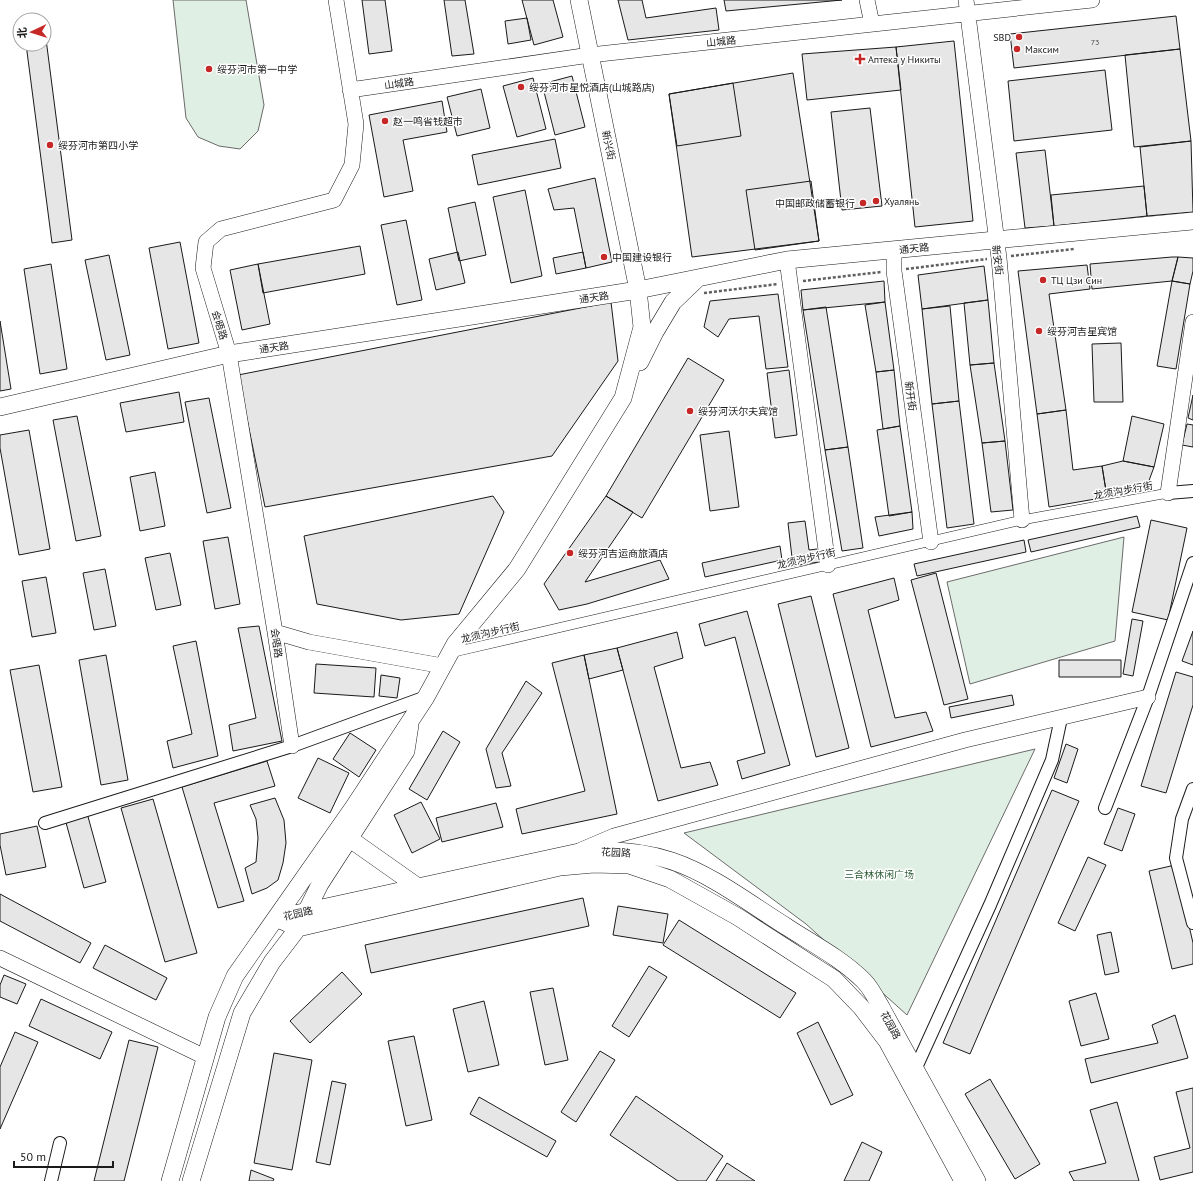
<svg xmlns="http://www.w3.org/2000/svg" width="1193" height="1181" viewBox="0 0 1193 1181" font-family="'PT Sans','Noto Sans SC',sans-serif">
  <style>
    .green { fill: #e0efe3; stroke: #6a6a6a }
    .building { fill: #e6e6e6; stroke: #1a1a1a }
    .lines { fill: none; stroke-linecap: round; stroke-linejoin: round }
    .pedestrian-casing { stroke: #1a1a1a; stroke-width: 10 }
    .minor-casing { stroke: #1a1a1a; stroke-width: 14 }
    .tertiary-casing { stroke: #1a1a1a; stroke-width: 16 }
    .secondary-casing { stroke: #1a1a1a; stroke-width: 18 }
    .path { stroke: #5f5f5f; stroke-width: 2.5; stroke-dasharray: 3 2; stroke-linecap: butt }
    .pedestrian { stroke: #fff; stroke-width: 9 }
    .minor { stroke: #fff; stroke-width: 12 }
    .tertiary { stroke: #fff; stroke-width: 15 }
    .secondary { stroke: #fff; stroke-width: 17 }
    .poi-dot { fill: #c62828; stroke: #fff; stroke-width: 1.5 }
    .labels { text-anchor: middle; stroke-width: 3; stroke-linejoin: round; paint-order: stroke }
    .number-label { font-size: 8px; fill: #4d4d4d }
    .poi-label { font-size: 10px; fill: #1a1a1a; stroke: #fff; text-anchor: start }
    .street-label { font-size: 10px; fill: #1a1a1a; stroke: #fff }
    .park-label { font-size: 10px; fill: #2b5a34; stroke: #fff }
  </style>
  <rect width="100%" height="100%" fill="#fff"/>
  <path class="green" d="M173 0H246L264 105 258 131 240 149 219 146 198 137 186 118Z
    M1124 537 1115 641 970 684 947 582Z
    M1035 749 907 1015 806 924 684 833Z"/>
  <path class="building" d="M362 0H385L392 51 369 54Z
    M444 0H465L474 54 452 56Z
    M522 0H553L563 37 534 45Z
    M618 0H642L646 18 716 8 719 30 628 40Z
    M724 0H842L726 11Z
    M1176 16 1180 49 1014 68 1010 34Z
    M527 18 531 40 508 44 505 21Z
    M44 39H46L72 240 52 243 26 44H44Z
    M954 41 973 221 915 227 896 47Z
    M896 47 901 90 807 100 802 54Z
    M1180 49 1191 141 1134 147 1125 55Z
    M1105 70 1112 130 1014 141 1008 81Z
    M793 73 819 241 692 257 669 94Z
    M572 76 585 127 555 135 542 84Z
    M533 78 546 129 517 137 503 86Z
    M733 83 741 136 677 146 669 94Z
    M481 89 490 128 457 136 447 97Z
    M442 101 447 132 403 140 413 191 384 197 369 115Z
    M870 108 882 206 842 210 831 112Z
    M555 139 561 168 478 185 472 155Z
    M1191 141 1193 212 1147 216 1140 147Z
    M1045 150 1054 226 1025 228 1016 153Z
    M595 178 612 262 586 268 574 208 554 210 548 189Z
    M811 181 819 241 755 250 746 190Z
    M1144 186 1147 216 1054 226 1051 195Z
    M525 190 542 276 511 283 493 197Z
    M475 202 486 255 459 261 448 208Z
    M406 220 422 300 397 305 381 225Z
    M180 242 199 343 168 349 149 248Z
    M360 246 365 274 263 293 258 264Z
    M458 252 465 283 436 290 429 259Z
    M583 252 586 268 556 274 553 258Z
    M109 255 130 355 106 360 85 260Z
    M1172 257H1178L1172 281 1092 289 1090 264Z
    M1178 257 1193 258V271L1190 284 1172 281Z
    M51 264 67 369 40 374 24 269Z
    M258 264 270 324 242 330 230 270Z
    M1087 265 1090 289 1049 294 1066 410 1037 414 1018 271Z
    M984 266 988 300 922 309 918 275Z
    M884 281 885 302 803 310 801 290Z
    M1172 281 1190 284 1176 369 1157 366Z
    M778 294 788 367 766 369 759 316 729 319 718 337 704 327 710 301Z
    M988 300 994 363 970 365 964 303Z
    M611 302 618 361 552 456 265 507 238 375Z
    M885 302 894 370 876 372 865 305Z
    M950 306 959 401 932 404 922 309Z
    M826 307 848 447 825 450 803 310Z
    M0 321 11 389 0 391Z
    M1121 343 1123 402H1094L1092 344Z
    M688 358 724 380 642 518 606 496Z
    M994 363 1005 441 982 443 970 365Z
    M789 370 797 435 775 438 767 373Z
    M894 370 900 426 883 429 876 372Z
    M179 392 184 422 126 432 120 403Z
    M1193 395V420L1188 418Z
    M209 398 231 508 207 513 185 402Z
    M959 401 974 524 947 528 932 404Z
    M1066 410 1073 470 1102 466 1107 497 1049 507 1037 414Z
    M77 416 101 536 76 541 53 420Z
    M1132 416 1164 424 1154 467 1123 461Z
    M1187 424 1193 425V447L1182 445Z
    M900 426 912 512 889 516 877 430Z
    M29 430 50 549 19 555 0 448V435Z
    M729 431 739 507 710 511 700 435Z
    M1005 441 1013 510 991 512 982 443Z
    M848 447 863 548 842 551 825 450Z
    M1123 461 1154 467 1147 486 1130 492 1107 497 1102 466Z
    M155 472 165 526 140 531 130 477Z
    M493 496 504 512 459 614 401 620 317 604 304 536Z
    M606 496 633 512 585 582 660 560 669 579 587 604 559 610 544 584Z
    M912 512 913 529 879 536 875 517Z
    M1137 516 1140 527 1031 552 1028 540Z
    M1151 520 1187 528 1168 620 1132 612Z
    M805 521 809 550 817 549 819 562 793 566 788 523Z
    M228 537 240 604 215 609 203 541Z
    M1024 540 1026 552 917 576 914 564Z
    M780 546 782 560 705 577 702 563Z
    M170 553 181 605 156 610 145 558Z
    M105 569 116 626 94 630 83 573Z
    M936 573 968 699 944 705 911 580Z
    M46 577 56 633 32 637 22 581Z
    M894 578 899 600 868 610 895 718 926 712 933 731 871 747 833 594Z
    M811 596 849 748 816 757 778 604Z
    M747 611 790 765 742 779 737 761 765 753 735 637 705 646 699 624Z
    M1132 619 1143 621 1133 676 1123 674Z
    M259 626 282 741 233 751 229 725 256 718 238 628Z
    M1193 631V665L1182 661Z
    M677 632 683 658 654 667 681 768 710 762 718 785 658 801 617 648Z
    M196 641 218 756 173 768 167 741 192 734 173 646Z
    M617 648 623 670 589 679 584 655Z
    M106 655 128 780 101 785 79 660Z
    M584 655 617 814 522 834 516 809 585 791 552 663Z
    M1059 660H1121V677H1059Z
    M316 664 376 668 374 697 314 693Z
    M39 665 62 787 33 792 10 670Z
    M1176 672 1193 677V705L1166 793 1141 786Z
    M381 675 400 678 397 698 379 696Z
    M526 681 542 693 502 753 511 786 496 788 486 749Z
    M1012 695 1014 705 951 718 949 707Z
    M443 731 460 742 427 800 409 789Z
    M350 733 376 750 359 777 333 759Z
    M1066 744 1078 749 1067 783 1054 778Z
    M318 758 349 773 330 813 298 798Z
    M267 761 275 786 214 803 244 901 218 908 182 787Z
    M1052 790 1079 801 970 1054 943 1043Z
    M275 798 284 820 286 843 283 863 278 880 267 888 252 894 245 868 256 862 258 838 256 819 250 805Z
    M153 799 197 953 165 962 121 808Z
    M421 802 440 839 412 853 394 815Z
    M496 803 503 827 442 842 436 818Z
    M1118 808 1135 814 1122 851 1104 844Z
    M87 813 106 882 84 888 65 819Z
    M37 826 46 867 6 875 0 845V834Z
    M1088 857 1106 865 1075 931 1058 923Z
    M1175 865 1193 943V964L1172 969 1149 871Z
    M0 894 91 943 80 963 0 921Z
    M583 898 589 926 371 973 365 945Z
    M618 906 668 914 663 943 613 935Z
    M679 920 796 993 780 1018 663 945Z
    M1111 932 1119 972 1105 975 1097 935Z
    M105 945 167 978 156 1000 93 968Z
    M649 966 667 977 629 1037 612 1026Z
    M342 972 362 994 310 1043 290 1021Z
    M4 975 26 984 17 1004 0 997V985Z
    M553 988 568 1060 545 1065 530 992Z
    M1096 993 1109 1039 1081 1046 1069 1001Z
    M41 999 112 1032 100 1059 29 1026Z
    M484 1001 499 1065 468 1072 453 1009Z
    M1175 1015 1188 1058 1091 1083 1085 1059 1158 1043 1152 1025Z
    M818 1022 853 1095 831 1105 797 1033Z
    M15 1032 38 1042 0 1129V1067Z
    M414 1036 432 1120 406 1126 388 1041Z
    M129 1040 158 1047 124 1181H94Z
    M600 1051 615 1060 576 1122 561 1112Z
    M274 1053 312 1060 292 1170 254 1163Z
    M990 1079 1040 1164 1015 1179 965 1094Z
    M332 1081 346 1084 330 1165 316 1162Z
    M1193 1088V1172L1160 1180 1154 1157 1190 1148 1176 1092Z
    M636 1096 723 1156 706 1181H678L610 1135Z
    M479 1097 556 1141 547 1157 470 1114Z
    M1117 1102 1139 1181H1074L1069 1172 1106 1163 1090 1110Z
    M862 1142 882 1152 869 1181H844Z
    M727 1163 755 1181H716Z
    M251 1170 274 1179 273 1181H249Z"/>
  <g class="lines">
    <defs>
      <path id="pedestrian" d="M450 653 1022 520 1168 493"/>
      <path id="minor" d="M1168 493 1193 491
        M1193 789 1182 819 1176 858 1193 923
        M1105 808 1148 697 1193 563
        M45 823 292 746 426 697
        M913 1074 990 905 1052 760 1061 718
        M51 1181 60 1143"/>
      <path id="tertiary" d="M867 0 872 24
        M966 0 999 258 1022 520
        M350 90 590 55 1092 0
        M894 250V271L931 542
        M787 260 828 565
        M1168 493 1193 322
        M275 632 309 642 443 666
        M292 746 275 632 229 354 203 268 206 242 221 229 334 200 352 165 356 124 336 0
        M581 850 614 836 965 740 1148 697
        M0 958 205 1057"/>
      <path id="secondary" d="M640 362 655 332 673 302 698 278
        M0 407 229 354 638 290 787 260 1193 221
        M350 839 418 887
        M276 918 579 852C610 849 642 851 672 861 713 875 750 904 787 927 813 944 842 959 864 981 871 988 877 1000 882 1009L977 1181
        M276 918 298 928 560 867 594 864 629 865 670 879 738 917 834 979 861 1007 887 1041 963 1181
        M170 1181 217 1017 235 976 353 808 426 697 455 644 517 569 623 398 642 327 638 290 579 0
        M191 1181 242 1013 272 962 298 928 320 884 406 751 410 725"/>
    </defs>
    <use href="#pedestrian" class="pedestrian-casing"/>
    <use href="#minor" class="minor-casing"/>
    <use href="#tertiary" class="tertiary-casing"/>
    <use href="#secondary" class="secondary-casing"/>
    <path class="path" d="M1011 256 1074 249
      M906 269 987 259
      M803 281 881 272
      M704 293 778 284"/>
    <use href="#pedestrian" class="pedestrian"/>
    <use href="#minor" class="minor"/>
    <use href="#tertiary" class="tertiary"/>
    <use href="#secondary" class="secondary"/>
  </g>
  <g class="poi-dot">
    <circle cx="1019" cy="37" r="4"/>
    <circle cx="1017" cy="49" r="4"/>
    <path d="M858 53h4v4h4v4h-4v4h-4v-4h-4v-4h4z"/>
    <circle cx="209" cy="69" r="4"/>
    <circle cx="521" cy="87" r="4"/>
    <circle cx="385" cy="121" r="4"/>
    <circle cx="50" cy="145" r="4"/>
    <circle cx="876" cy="201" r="4"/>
    <circle cx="863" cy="203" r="4"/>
    <circle cx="604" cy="257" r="4"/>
    <circle cx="1043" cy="280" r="4"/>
    <circle cx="1039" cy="331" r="4"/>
    <circle cx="690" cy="411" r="4"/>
    <circle cx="570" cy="553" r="4"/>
  </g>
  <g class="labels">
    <g class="number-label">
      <text x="1095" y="45">73</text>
    </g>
    <g class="poi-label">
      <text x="1011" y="41" text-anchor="end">SBD</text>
      <text x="1025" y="53">Максим</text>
      <text x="868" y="63">Аптека у Никиты</text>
      <text x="217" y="73">绥芬河市第一中学</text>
      <text x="529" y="91">绥芬河市星悦酒店(山城路店)</text>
      <text x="393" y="125">赵一鸣省钱超市</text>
      <text x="58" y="149">绥芬河市第四小学</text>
      <text x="884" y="205">Хуалянь</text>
      <text x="855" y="207" text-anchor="end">中国邮政储蓄银行</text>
      <text x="612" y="261">中国建设银行</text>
      <text x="1051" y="284">ТЦ Цзи Син</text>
      <text x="1047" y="335">绥芬河吉星宾馆</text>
      <text x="698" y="415">绥芬河沃尔夫宾馆</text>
      <text x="578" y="557">绥芬河吉运商旅酒店</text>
    </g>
    <g class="street-label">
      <text transform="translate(721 41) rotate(-6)" y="4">山城路</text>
      <text transform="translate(399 83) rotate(-8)" y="4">山城路</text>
      <text transform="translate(609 145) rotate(78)" y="4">新兴街</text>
      <text transform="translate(914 248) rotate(-6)" y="4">通天路</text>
      <text transform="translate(998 260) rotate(83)" y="4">新安街</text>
      <text transform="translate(594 297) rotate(-9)" y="4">通天路</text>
      <text transform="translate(220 325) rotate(73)" y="4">会晤路</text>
      <text transform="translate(274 347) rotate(-9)" y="4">通天路</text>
      <text transform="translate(911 396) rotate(82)" y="4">新开街</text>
      <text transform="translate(1123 490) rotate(-10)" y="4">龙须沟步行街</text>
      <text transform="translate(806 558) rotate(-13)" y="4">龙须沟步行街</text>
      <text transform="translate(490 632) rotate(-13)" y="4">龙须沟步行街</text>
      <text transform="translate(277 643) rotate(82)" y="4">会晤路</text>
      <text transform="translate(616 852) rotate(3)" y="4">花园路</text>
      <text transform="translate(298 913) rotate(-13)" y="4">花园路</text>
      <text transform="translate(891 1025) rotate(61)" y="4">花园路</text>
    </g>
    <g class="park-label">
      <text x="879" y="878">三合林休闲广场</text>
    </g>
  </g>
  <g transform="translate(32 32) rotate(266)"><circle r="19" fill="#ffffff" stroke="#a3a3a3"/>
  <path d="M0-3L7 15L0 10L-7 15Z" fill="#c62828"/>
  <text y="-6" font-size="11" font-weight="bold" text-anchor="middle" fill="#1a1a1a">北</text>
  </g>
  <path d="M14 1161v6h99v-6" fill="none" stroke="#1a1a1a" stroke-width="2"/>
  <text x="20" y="1161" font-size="12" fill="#1a1a1a" stroke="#ffffff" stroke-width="3" paint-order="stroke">50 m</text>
</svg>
